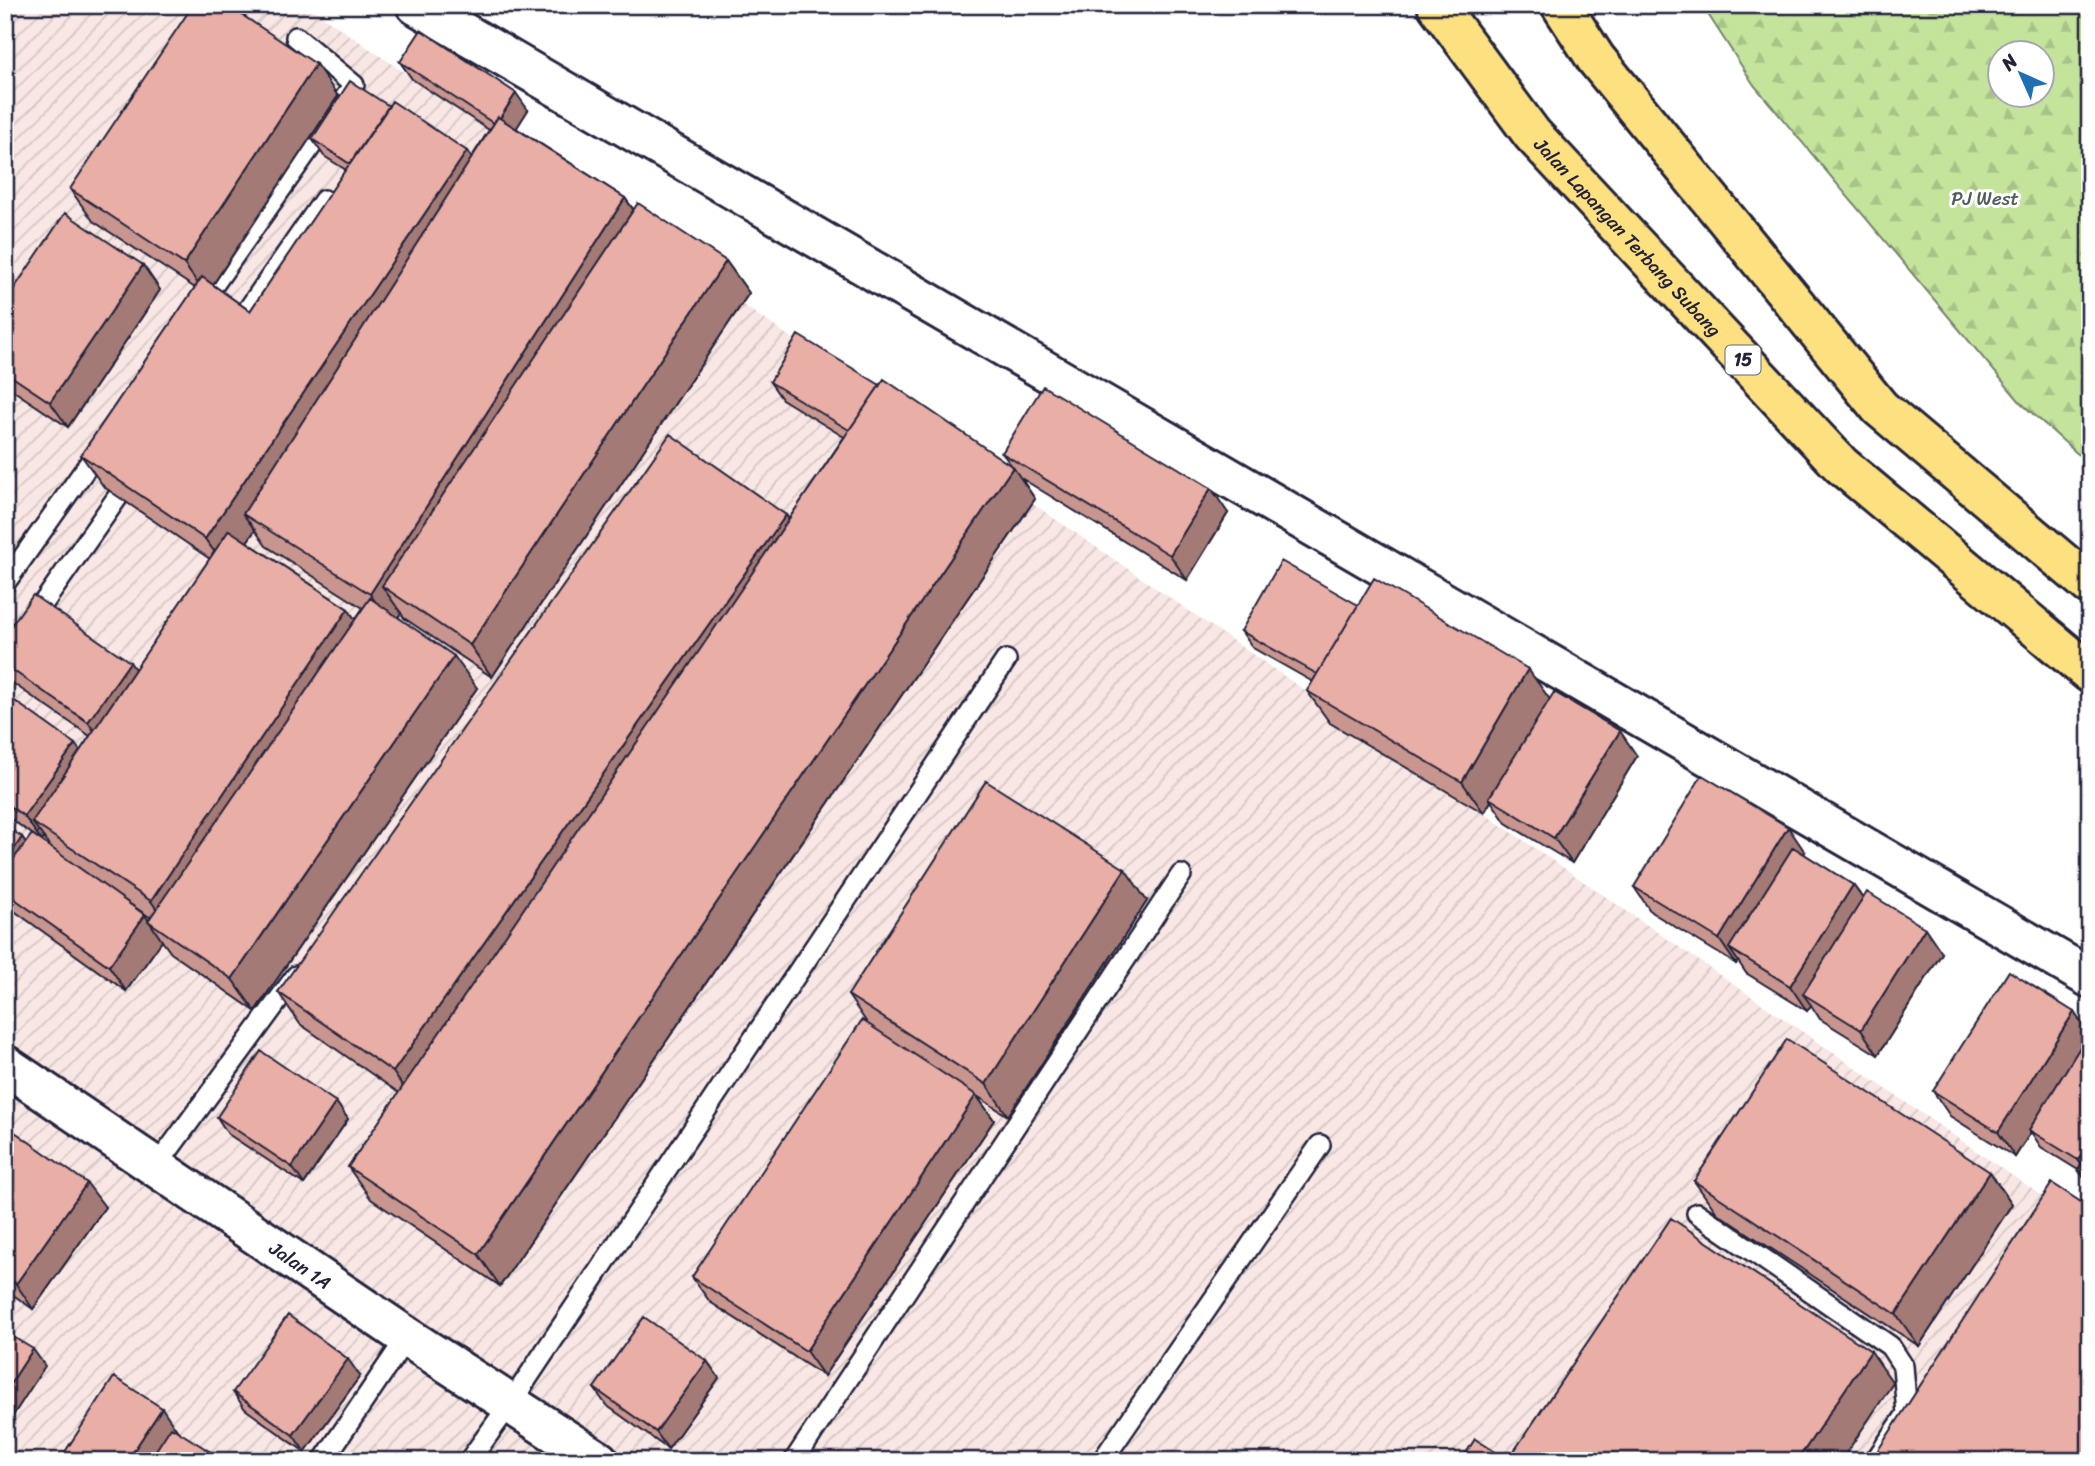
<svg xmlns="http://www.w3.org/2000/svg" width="2095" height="1466" viewBox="0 0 2095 1466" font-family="Sriracha,sans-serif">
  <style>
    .industrial { fill: url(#industrial-furrows) }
    .forest { fill: url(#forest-firs); stroke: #73836c; stroke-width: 2; fill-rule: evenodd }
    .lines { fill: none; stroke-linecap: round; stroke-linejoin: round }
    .service-casing { stroke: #22223b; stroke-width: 24 }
    .minor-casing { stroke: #22223b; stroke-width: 44 }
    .primary-casing { stroke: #22223b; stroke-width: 44 }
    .service { stroke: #fff; stroke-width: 19 }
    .minor { stroke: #fff; stroke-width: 38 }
    .primary { stroke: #fde080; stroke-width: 38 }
    .wall { fill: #c8968f; stroke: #22223b; stroke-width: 2; fill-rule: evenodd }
    .shaded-wall { fill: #a37a74; stroke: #22223b; stroke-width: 2 }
    .building { fill: #e9aea6; stroke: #22223b; stroke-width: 2 }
    .labels { text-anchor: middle; stroke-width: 6; stroke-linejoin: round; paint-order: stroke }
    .shield { fill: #fff; stroke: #646476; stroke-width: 2 }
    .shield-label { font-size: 18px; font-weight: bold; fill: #22223b }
    .park-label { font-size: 19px; fill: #535c58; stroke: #fff }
    .street-label { font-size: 19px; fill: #22223b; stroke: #fff }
  </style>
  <defs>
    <pattern id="industrial-furrows" width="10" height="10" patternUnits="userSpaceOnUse" patternTransform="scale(1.75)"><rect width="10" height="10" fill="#f8e7e4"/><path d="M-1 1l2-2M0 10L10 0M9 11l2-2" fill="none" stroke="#d4c6c4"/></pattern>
    <pattern id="forest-firs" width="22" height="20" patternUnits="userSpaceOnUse" patternTransform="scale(1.75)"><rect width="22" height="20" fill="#c4e49c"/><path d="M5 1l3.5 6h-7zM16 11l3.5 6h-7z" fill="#a8c387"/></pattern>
  </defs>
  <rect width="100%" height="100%" fill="#fff"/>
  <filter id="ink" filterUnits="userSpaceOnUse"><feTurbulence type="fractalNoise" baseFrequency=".0143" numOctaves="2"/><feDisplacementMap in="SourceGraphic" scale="14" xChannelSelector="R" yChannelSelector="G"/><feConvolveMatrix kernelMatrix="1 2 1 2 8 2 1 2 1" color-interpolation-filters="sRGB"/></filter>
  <g filter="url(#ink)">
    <path class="industrial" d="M5 5H306L2090 1229V1461H5Z"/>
    <path class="forest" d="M1702 5H2090V465L2021 403 1754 85ZM2000 52H2042V94H2000Z"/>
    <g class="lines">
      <defs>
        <path id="service" d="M198 307 354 85 296 37
          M234 330 324 200
          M5 583 103 444
          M5 658 133 475
          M156 1167 296 976
          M1697 1213 1890 1346 1903 1366 1907 1414 1875 1461
          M323 1461 407 1337
          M469 1461 510 1404 1006 660
          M794 1461 1181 875
          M1102 1461 1320 1145"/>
        <g id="minor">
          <path d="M416 5 2090 978"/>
          <path id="s1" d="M5 1065 407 1337 599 1461"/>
        </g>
        <g id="primary">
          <path id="s2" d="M1437 5 1532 134 1841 465 2090 673"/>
          <path d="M1561 5 1596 59 1880 408 2090 585"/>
        </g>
      </defs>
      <use href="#service" class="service-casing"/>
      <use href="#minor" class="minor-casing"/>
      <use href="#primary" class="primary-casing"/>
      <use href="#service" class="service"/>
      <use href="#minor" class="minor"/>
      <use href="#primary" class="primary"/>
    </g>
    <path class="wall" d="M400 62 528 110 516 128 625 198 634 210 726 261 749 293 492 677 404 618 401 613 398 617 477 688 255 1011 171 953 162 941 126 991 13 910 5 898V826L22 837 26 843 50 847 44 838 42 841 5 815V694L80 751 90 736 8 680 5 676V634L135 670 210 559 104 487 81 455 195 288 93 221 70 189 338 96 213 285 250 311 346 170 324 156 312 139 389 106 471 158 489 130 412 79ZM255 530 266 546 363 608 355 620 348 609 247 542ZM118 896 151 918 149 921Z
      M143 265 160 290 68 427 5 385V302Z
      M770 382 1012 466 1002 453 1228 513 1187 580 1021 478 1035 499 500 1286 371 1199 348 1167 399 1093 300 1024 278 992 786 515 789 519 844 437 782 399Z
      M1358 605 1549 699 1637 756 1572 863 1506 823 1491 801 1484 813 1330 723 1307 691 1313 682 1253 648 1241 631Z
      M1805 852 1804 854 1853 885 1863 898 1942 953 1878 1055 1820 1019 1811 1005 1807 1011 1746 973 1738 961 1736 964 1651 912 1634 887Z
      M1147 901 1008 1116 977 1096 994 1120 824 1376 710 1302 692 1277 867 1023 848 995Z
      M2090 1031V1186L2078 1170 2041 1147 2031 1132 2015 1157 1950 1116 1933 1091 2089 1033Z
      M336 1102 348 1119 304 1184 228 1134 217 1117Z
      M5 1125 105 1207 33 1309 5 1289Z
      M1990 1172 2012 1204 1919 1346 1717 1213 1694 1181Z
      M707 1361 719 1378 668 1449 606 1405 594 1388Z
      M360 1376 305 1452 245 1409 233 1392Z"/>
    <path class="shaded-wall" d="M5 5H17L5 24Z
      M316 64 338 96 206 295 184 264Z
      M516 93 528 110 508 142 496 125Z
      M467 151 489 183 243 514 255 530 228 570 205 539Z
      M625 198 647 229 382 586 401 613 392 626 370 594Z
      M726 261 749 293 492 677 470 645Z
      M143 265 160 290 68 427 50 402Z
      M1013 467 1035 499 500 1286 478 1254Z
      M1211 488 1228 513 1187 580 1170 555Z
      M786 515 808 547 415 1104 393 1072Z
      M348 609 370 641 173 933 151 901Z
      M454 656 477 688 255 1011 232 979Z
      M130 662 147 687 105 747 88 722Z
      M1528 669 1551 701 1489 798 1491 801 1484 813 1462 782Z
      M1620 731 1637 756 1572 863 1554 838Z
      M75 744 93 768 32 822 44 838 42 841 24 816Z
      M1788 827 1805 852 1741 956 1729 948 1738 961 1736 964 1719 939Z
      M22 837 34 854 5 892V863Z
      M1125 869 1147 901 1008 1116 986 1084Z
      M1853 885 1871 910 1803 994 1811 1005 1807 1011 1790 986Z
      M145 915 162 941 126 991 109 966Z
      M1925 928 1942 953 1878 1055 1861 1030Z
      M2074 1012 2090 1035 2029 1130 2031 1132 2015 1157 1998 1132Z
      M976 1095 994 1120 824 1376 806 1351Z
      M336 1102 348 1119 304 1184 292 1167Z
      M2090 1142V1176L2078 1160Z
      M1990 1172 2012 1204 1919 1346 1896 1314Z
      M87 1183 105 1207 33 1309 16 1284Z
      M33 1349 45 1366 5 1428V1392Z
      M1871 1351 1893 1383 1841 1461H1797Z
      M348 1359 360 1376 305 1452 293 1435Z
      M707 1361 719 1378 668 1449 656 1432Z
      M162 1408 179 1433 161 1461H127Z"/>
    <path class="building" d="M193 5H227L316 64 184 264 70 189Z
      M421 30 516 93 500 118 498 117 493 123 400 62Z
      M350 81 389 106 350 164 312 139Z
      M392 101 467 151 205 539 81 455 202 277 250 311Z
      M498 117 625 198 370 594 243 514Z
      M638 203 726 261 470 645 382 586Z
      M65 213 143 265 50 402 5 372V302Z
      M798 335 880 385 849 430 770 382Z
      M884 379 1013 467 478 1254 348 1167Z
      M1043 386 1211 488 1170 555 1002 453Z
      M670 434 786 515 393 1072 278 992Z
      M229 530 348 609 151 901 32 822Z
      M1281 561 1358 605 1317 674 1241 631Z
      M1374 578 1528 669 1462 782 1307 691Z
      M33 595 130 662 88 722 5 665V634Z
      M370 598 454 656 232 979 148 921Z
      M1554 692 1620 731 1554 838 1489 798Z
      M5 694 75 744 24 816 5 803Z
      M1702 775 1788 827 1719 939 1634 887Z
      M986 781 1125 869 986 1084 848 995Z
      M5 826 22 837 5 863Z
      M32 834 145 915 109 966 5 892V871Z
      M1793 847 1853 885 1790 986 1729 948Z
      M1867 892 1925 928 1861 1030 1803 994Z
      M2009 971 2074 1012 1998 1132 1933 1091Z
      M862 1020 976 1095 806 1351 692 1277Z
      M2090 1031V1142L2078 1160 2029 1130Z
      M1787 1039 1990 1172 1896 1314 1694 1181Z
      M261 1051 336 1102 292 1167 217 1117Z
      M5 1125 87 1183 16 1284 5 1276Z
      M2090 1151V1177L2078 1170Z
      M2052 1183 2090 1208V1461H1871Z
      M1671 1218 1871 1351 1797 1461H1461L1475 1439 1508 1460Z
      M288 1315 348 1359 293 1435 233 1392Z
      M644 1317 707 1361 656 1432 594 1388Z
      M5 1332 33 1349 5 1392Z
      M114 1377 162 1408 127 1461H59Z
      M171 1427 225 1461H149Z"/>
  </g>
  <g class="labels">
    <rect class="shield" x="1725.5" y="345.5" width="35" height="29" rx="5"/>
    <g class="shield-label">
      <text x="1743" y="366">15</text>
    </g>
    <g class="park-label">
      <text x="1985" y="205">PJ West</text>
    </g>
    <g class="street-label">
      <text dy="7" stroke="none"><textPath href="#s2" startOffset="301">Jalan Lapangan Terbang Subang</textPath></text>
      <text dy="7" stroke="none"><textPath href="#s1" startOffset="357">Jalan 1A</textPath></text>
    </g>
  </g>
  <rect width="2095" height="1466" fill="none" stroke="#fff" stroke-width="28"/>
  <rect x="14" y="14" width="2067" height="1438" fill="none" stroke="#22223b" stroke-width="2.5" filter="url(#ink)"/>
  <g transform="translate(2021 74) rotate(315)"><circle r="33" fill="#ffffff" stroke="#a7a7b1" stroke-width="2"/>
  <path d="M0-5L12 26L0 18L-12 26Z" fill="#1f6fb2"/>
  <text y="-10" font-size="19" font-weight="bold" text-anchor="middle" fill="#22223b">N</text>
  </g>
</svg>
